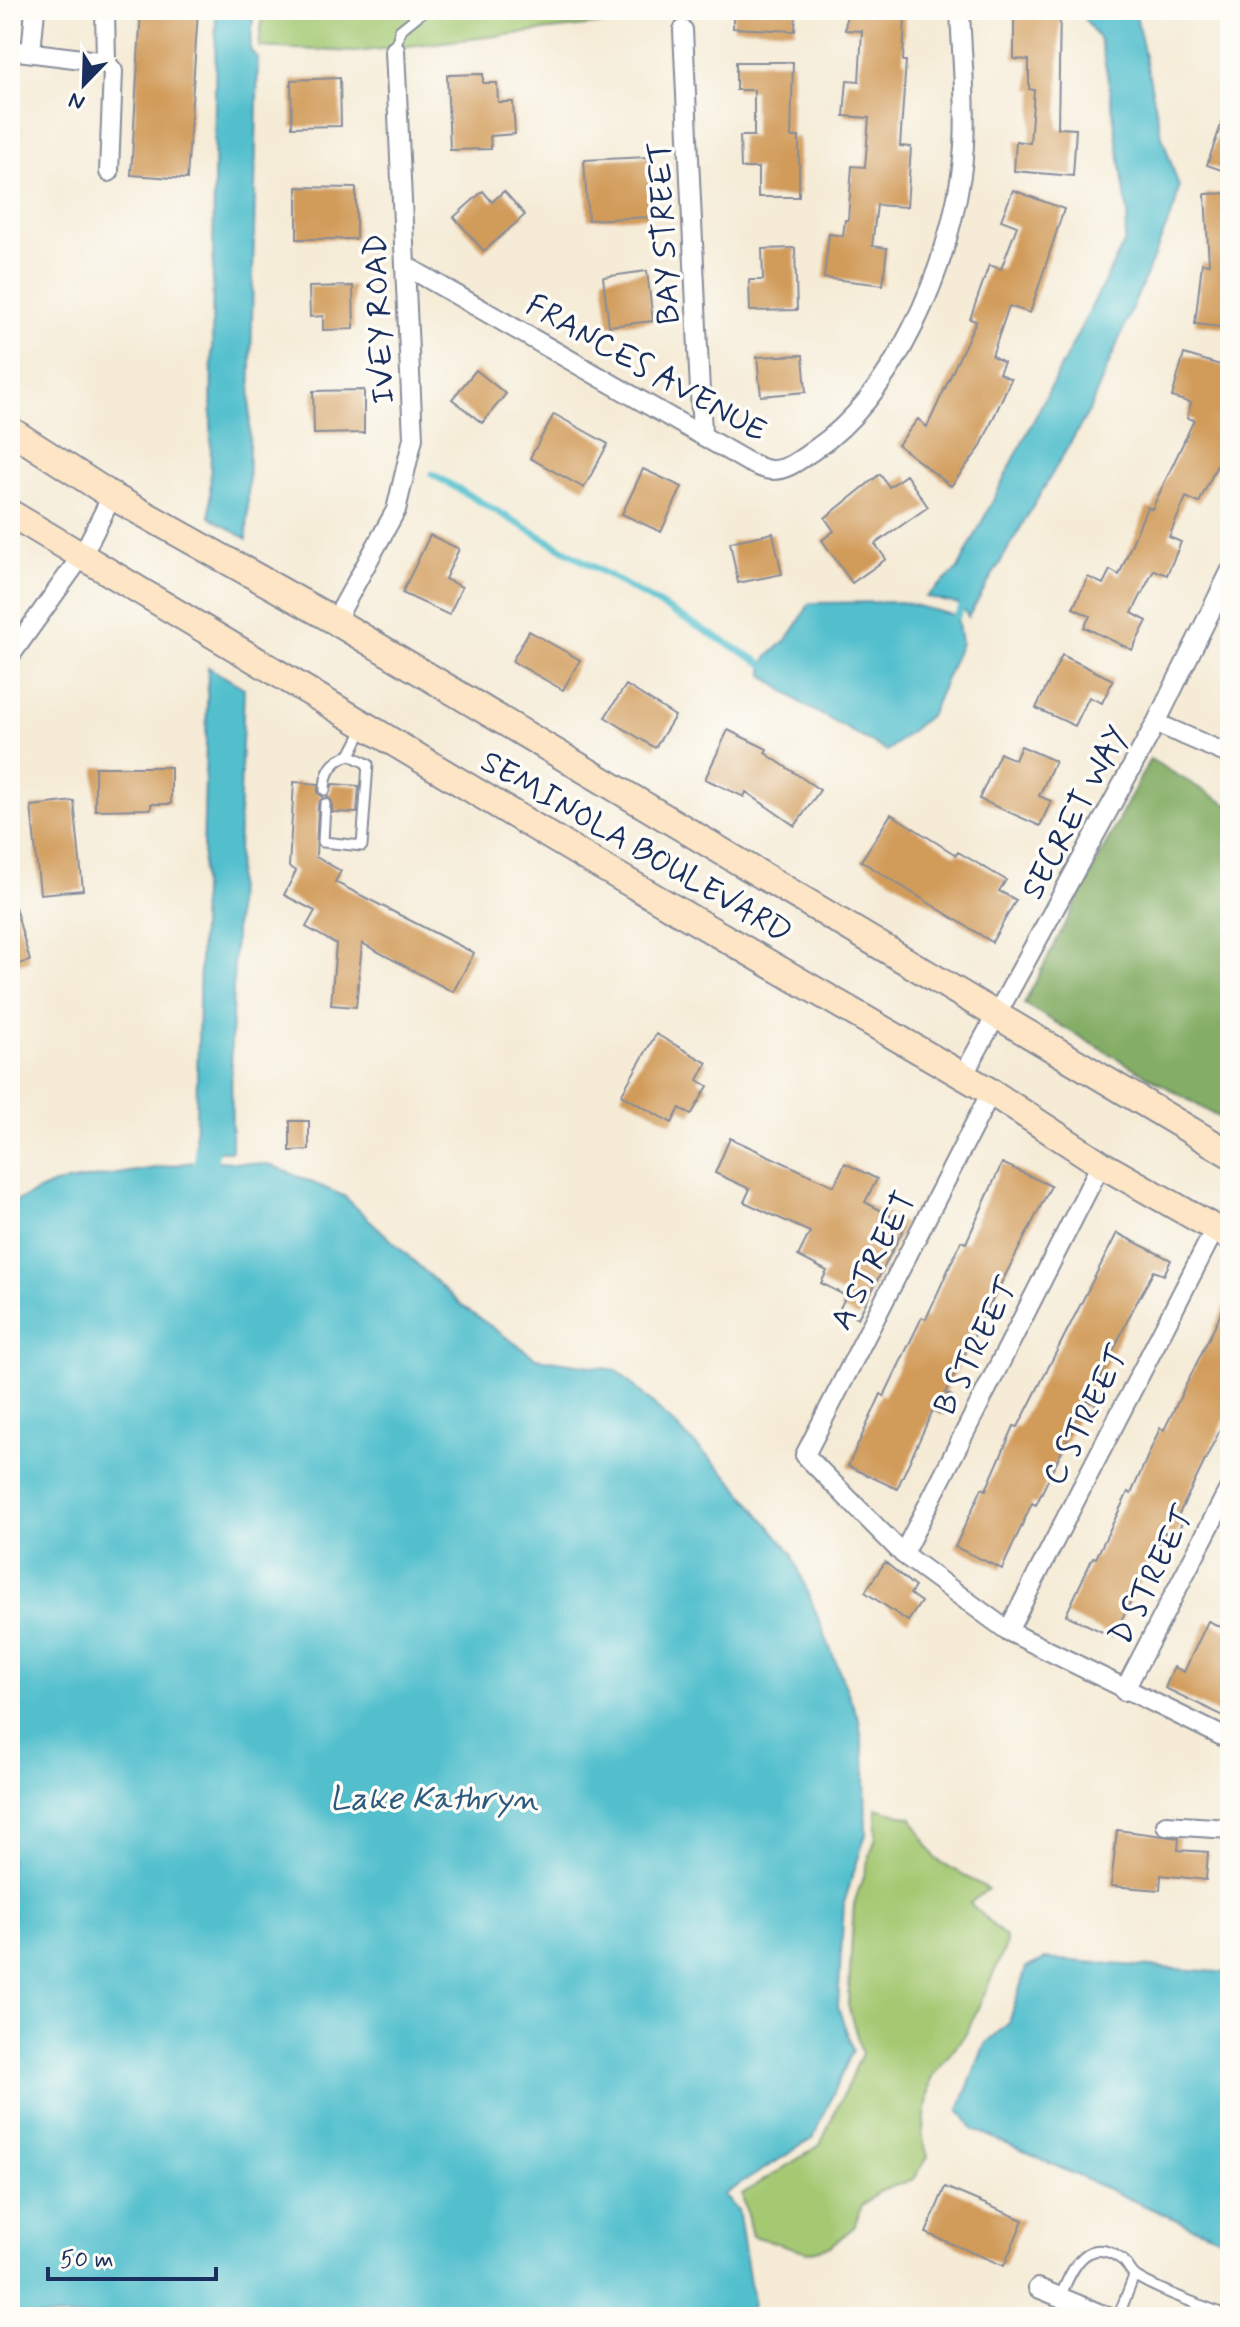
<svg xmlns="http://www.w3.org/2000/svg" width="1240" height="2327" viewBox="0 0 1240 2327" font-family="Mynerve,sans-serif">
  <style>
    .green { fill: #a5c973; stroke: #607c68; stroke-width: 2 }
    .forest { fill: #84ad65; stroke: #506e62; stroke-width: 2 }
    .water { fill: #53bfcd; stroke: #377796; stroke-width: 2 }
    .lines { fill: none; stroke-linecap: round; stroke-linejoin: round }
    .stream { stroke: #53bfcd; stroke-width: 7 }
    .canal { stroke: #53bfcd; stroke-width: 24 }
    .building { fill: #d19b5a }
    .service-casing { stroke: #888d9a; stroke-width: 13 }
    .minor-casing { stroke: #888d9a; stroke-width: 22 }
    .secondary-casing { stroke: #888d9a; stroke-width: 30 }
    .service { stroke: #fff; stroke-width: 9 }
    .minor { stroke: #fff; stroke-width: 18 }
    .secondary { stroke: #fde5c5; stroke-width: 26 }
    .labels { text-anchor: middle; stroke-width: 7; stroke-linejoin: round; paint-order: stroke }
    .street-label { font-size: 32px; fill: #1b2f5e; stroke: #fdfcf7 }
    .water-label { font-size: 34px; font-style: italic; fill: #2c5a7f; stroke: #fdfcf7 }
  </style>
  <rect width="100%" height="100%" fill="#fdfcf7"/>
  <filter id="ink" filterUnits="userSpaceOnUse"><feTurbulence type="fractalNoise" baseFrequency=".0125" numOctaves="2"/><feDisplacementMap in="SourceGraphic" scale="16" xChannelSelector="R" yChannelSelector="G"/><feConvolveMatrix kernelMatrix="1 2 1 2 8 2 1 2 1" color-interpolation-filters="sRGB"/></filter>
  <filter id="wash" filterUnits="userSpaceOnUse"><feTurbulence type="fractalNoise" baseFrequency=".006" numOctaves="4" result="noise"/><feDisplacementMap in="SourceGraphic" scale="32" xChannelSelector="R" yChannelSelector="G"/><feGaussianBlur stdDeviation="1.8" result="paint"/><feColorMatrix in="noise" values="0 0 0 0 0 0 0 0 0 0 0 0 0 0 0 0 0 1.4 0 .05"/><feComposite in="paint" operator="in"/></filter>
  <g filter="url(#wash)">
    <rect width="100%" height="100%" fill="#f5ebd6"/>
    <path class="green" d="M263 10H669L665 17 355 52 259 47Z
      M876 1808 912 1818 936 1859 988 1889 970 1903 1006 1938 1005 1948 967 2032 931 2078 922 2135 928 2157 914 2179 878 2192 862 2205 854 2227 831 2246 808 2252 752 2236 742 2194 820 2145 862 2054 848 2005 854 1904 876 1837Z"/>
    <path class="forest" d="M1150 759 1230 806V1124L1024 1004Z"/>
    <path class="water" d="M216 10H254L250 50 258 58 247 539 210 517Z
      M1078 10H1135L1161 133 1179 187 1175 206 1089 411 968 617 961 605 926 597 958 569 1124 243 1128 215 1108 78 1100 40Z
      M901 602 957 616 961 643 931 714 887 751 804 705 764 676C759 657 775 652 785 641 795 631 802 615 810 603Z
      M208 667 244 688 231 1042 232 1151H195Z
      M206 1160 271 1165 344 1196 462 1306 536 1358 617 1370 730 1478 792 1553 859 1720 865 1765 866 1834 844 1903 838 2007 853 2050 813 2138 723 2195 738 2210 753 2301 751 2317H10V1204L54 1184Z
      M1045 1959 1230 1973V2235L1220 2238 1190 2226 973 2129 959 2109 985 2044 1009 2023 1026 1968Z"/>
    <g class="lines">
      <path class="stream" d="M432 474 763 664
        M957 616 966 600"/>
      <path class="canal" d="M206 1160 210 1116"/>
    </g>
    <g id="blocks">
      <path class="building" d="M141 10H198L187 179 131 175Z
        M733 10H796L795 31 733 28Z
        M847 10 905 14 903 61H906L900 146 911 147 907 207 877 205 872 246 887 248 883 285 824 278 829 234 843 236 845 220H848L852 166 865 167 869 118 844 116 847 80 859 81 862 31 845 30Z
        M1014 10H1060L1058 128 1076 129 1073 176 1014 171 1016 141 1030 143 1034 90 1029 89V60L1014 59Z
        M736 62H793L791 137H799V197H758V168H741L740 136H754V90H736Z
        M483 74V83H497L498 102H513L515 134 490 136 491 149 450 150 447 75Z
        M340 78 341 126 292 127 291 80Z
        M1227 108H1230V173L1207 165Z
        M648 157 651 217 588 220 584 160Z
        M297 187 356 188V239H297Z
        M1013 190 1064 209 1030 313 1009 306 992 356 1004 362 999 373 1011 379 980 448 951 486 898 445 918 419 927 427 976 321 970 319 989 265 1001 269 1017 226 1001 220Z
        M483 191 492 202 504 191 525 215 484 251 454 217Z
        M1230 193V328L1195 324 1202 263 1209 264 1205 194Z
        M795 248 797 310 750 311 749 280H763L762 249Z
        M647 271 653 321 609 326 603 277Z
        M353 286 354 329 323 330V316L310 317 309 287Z
        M1184 354 1230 368V438L1199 503 1186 497 1169 537 1181 542 1167 575 1154 570 1132 613 1147 621 1132 650 1084 627 1090 616 1073 608 1088 577 1103 584 1110 570 1119 575 1147 507 1152 509 1194 420 1187 418 1191 403 1172 397Z
        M803 355 806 392 761 396 757 357Z
        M476 370 506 394 482 423 452 399Z
        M364 390V433L314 434 313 391Z
        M554 414 608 444 584 488 530 458Z
        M643 469 682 487 661 532 622 514Z
        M880 474 889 487 906 475 928 507 875 544 886 559 852 583 822 540 834 531 825 518Z
        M773 533 782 574 738 583 730 542Z
        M430 535 459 549 445 579 462 587 449 615 402 593Z
        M529 631 580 660 563 690 512 661Z
        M1062 655 1113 680 1102 703 1089 697 1075 726 1036 708Z
        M626 685 675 716 655 748 605 717Z
        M728 730 767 749 765 753 820 790 795 826 746 792 744 797 705 779Z
        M1021 746 1055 761 1039 796 1051 801 1040 826 979 799 1000 753 1015 760Z
        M95 767H171V804H151V809L95 810Z
        M294 782 318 784V793L323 797 318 804 316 857 341 871 335 882 474 953 453 992 362 943 356 1007 331 1005 336 944 306 927 315 911 284 895 296 871 289 867Z
        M333 784 359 786 357 813 332 812V801L327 797Z
        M74 801 83 890 40 894 31 806Z
        M891 814 956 855 958 852 1006 880 999 891 1016 900 992 942 861 861Z
        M15 907 30 961 10 966V908Z
        M656 1034 707 1063 698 1080 708 1086 691 1115 680 1108 672 1123 621 1095Z
        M290 1121H309V1150L290 1151Z
        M730 1138 834 1186 845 1163 877 1179 865 1202 906 1224 858 1318 840 1308 846 1296 821 1283 827 1271 798 1256 810 1232 744 1202 750 1189 715 1173Z
        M1002 1163 1051 1186 945 1393 952 1396 943 1415 933 1410 897 1489 848 1466 881 1394 884 1396 922 1317 926 1319 961 1241 966 1243Z
        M1117 1233 1171 1260 1164 1275 1154 1271 1132 1311 1098 1383 1106 1386 1097 1405 1086 1400 1036 1505 1032 1503 1002 1569 955 1547 982 1488 986 1490 1014 1426 1018 1427Z
        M1230 1295V1409L1178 1516 1184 1519 1175 1537 1165 1532 1113 1637 1066 1615 1093 1557 1096 1558 1128 1492 1131 1494 1160 1428 1164 1430Z
        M885 1562 915 1587 910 1594 921 1602 908 1621 865 1592Z
        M1208 1621 1230 1631V1719L1165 1688 1174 1667 1184 1672Z
        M1117 1830 1179 1838 1178 1850 1208 1852 1206 1880 1161 1875 1160 1890 1111 1886Z
        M945 2187 1023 2220 1004 2266 926 2233Z"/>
    </g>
  </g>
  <g filter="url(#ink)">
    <use href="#blocks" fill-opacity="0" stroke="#888d9a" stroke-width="2"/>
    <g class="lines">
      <defs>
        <path id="service" d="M395 50 400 30 425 10
          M325 790C325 772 333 760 350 755
          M325 804 323 842 362 846 368 764 350 755 364 728
          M1060 2297C1071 2272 1085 2233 1121 2259 1128 2263 1130 2273 1137 2277 1165 2294 1200 2304 1230 2317
          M1118 2317 1134 2276"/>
        <path id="minor" d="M105 10 106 62
          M683 30 702 434
          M10 50 106 62 113 71 109 172
          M31 52 35 10
          M406 266 748 462C755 465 764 470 771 470 787 471 802 458 814 450 896 394 946 271 961 175 969 122 962 64 960 10
          M335 621 396 510 413 438 395 50
          M10 656 83 554 112 496
          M1156 723 1230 755
          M963 1076 1156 723 1230 572
          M991 1092 805 1455 903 1554 1008 1631 1222 1736 1230 1734
          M903 1554 1101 1164
          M1008 1631 1216 1227
          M1124 1691 1230 1487
          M1166 1825 1230 1829
          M1038 2288 1108 2317"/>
        <path id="secondary" d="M10 430 112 496 335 621 1230 1154
          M10 513 585 857 991 1092 1101 1164 1230 1237"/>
      </defs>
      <use href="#service" class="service-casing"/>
      <use href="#minor" class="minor-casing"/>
      <use href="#secondary" class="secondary-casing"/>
      <use href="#service" class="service"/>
      <use href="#minor" class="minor"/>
      <use href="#secondary" class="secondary"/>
    </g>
  </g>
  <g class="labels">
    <g class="street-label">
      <text transform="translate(663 233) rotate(-93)" y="11">BAY STREET</text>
      <text transform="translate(378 319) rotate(-93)" y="11">IVEY ROAD</text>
      <text transform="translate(647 367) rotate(29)" y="11">FRANCES AVENUE</text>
      <text transform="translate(1074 812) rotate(-62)" y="11">SECRET WAY</text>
      <text transform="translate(637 846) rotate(30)" y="11">SEMINOLA BOULEVARD</text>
      <text transform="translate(872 1260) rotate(-63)" y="11">A STREET</text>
      <text transform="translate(975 1346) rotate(-63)" y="11">B STREET</text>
      <text transform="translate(1085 1415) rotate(-63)" y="11">C STREET</text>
      <text transform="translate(1151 1575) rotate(-63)" y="11">D STREET</text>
    </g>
    <g class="water-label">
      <text x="434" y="1809">Lake Kathryn</text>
    </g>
  </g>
  <rect width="1240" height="2327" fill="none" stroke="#fdfcf7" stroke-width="40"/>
  <g transform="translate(84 84) rotate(203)" stroke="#fdfcf7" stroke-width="6" paint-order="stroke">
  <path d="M0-6L14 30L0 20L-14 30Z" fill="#1b2f5e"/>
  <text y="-12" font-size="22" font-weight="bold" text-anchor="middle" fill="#1b2f5e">N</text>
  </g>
  <path d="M48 2267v12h168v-12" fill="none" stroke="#1b2f5e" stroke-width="4"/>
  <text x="60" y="2267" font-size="24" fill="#1b2f5e" stroke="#fdfcf7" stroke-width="6" paint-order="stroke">50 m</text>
</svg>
